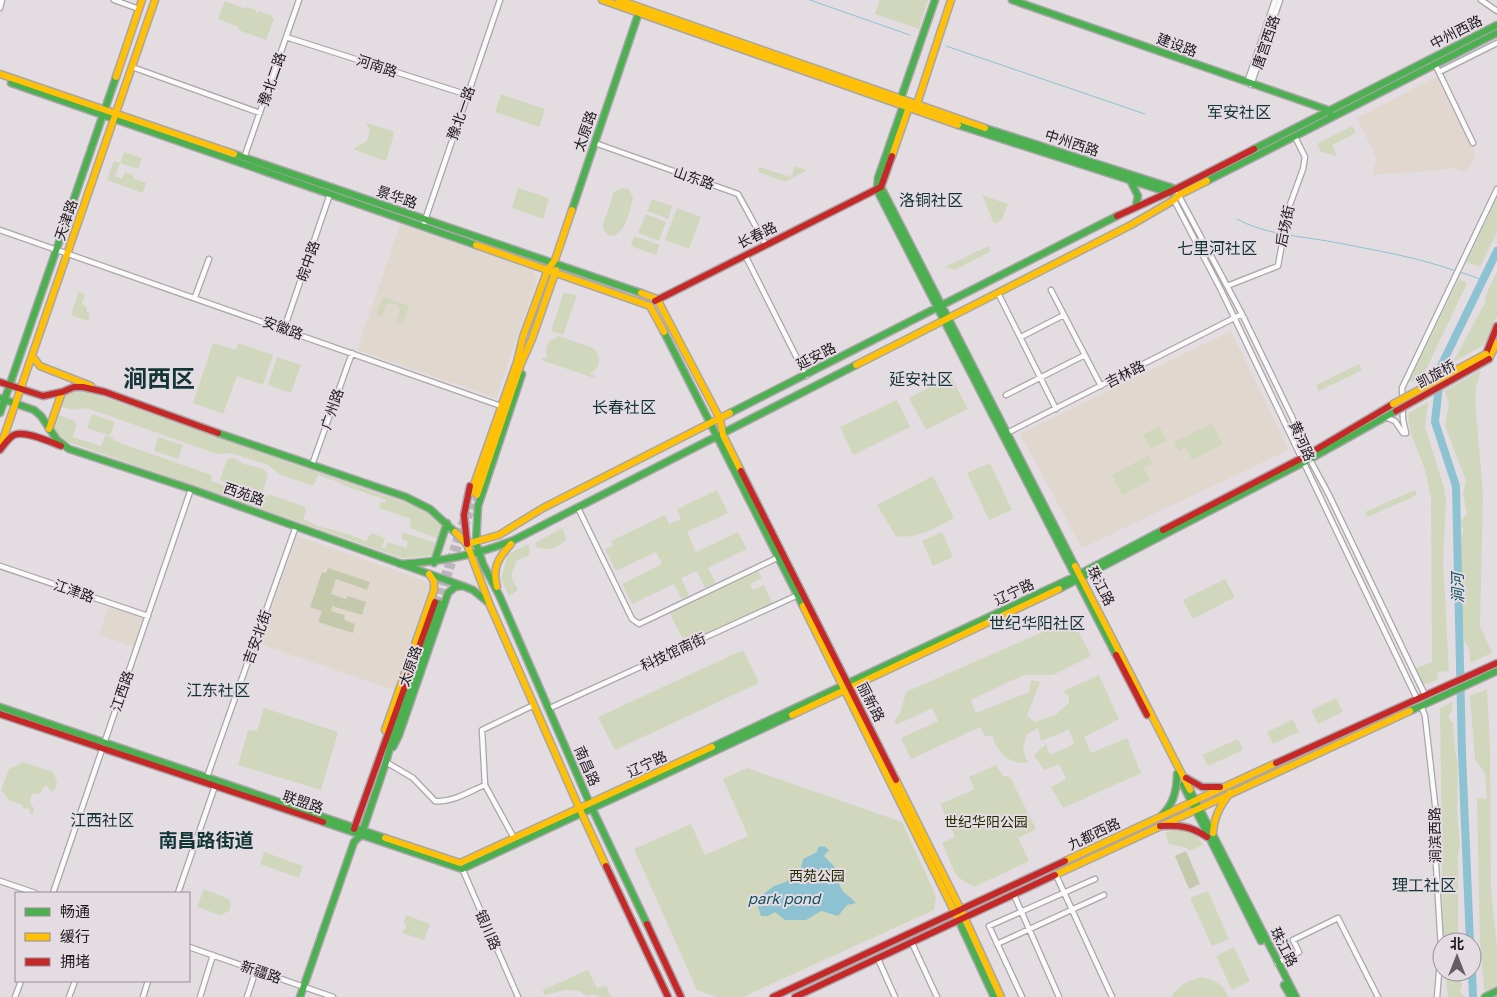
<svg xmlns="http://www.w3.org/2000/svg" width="1497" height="997" viewBox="0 0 1497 997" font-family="'Golos Text','Noto Sans SC',sans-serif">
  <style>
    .commercial { fill: #e0d8cf }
    .industrial { fill: #e2d7cf }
    .green { fill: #d1d7bc; fill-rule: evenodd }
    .forest { fill: #c3c9aa }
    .water { fill: #8dc2d2 }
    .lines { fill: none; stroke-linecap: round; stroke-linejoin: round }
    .stream { stroke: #8dc2d2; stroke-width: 1 }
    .river { stroke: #8dc2d2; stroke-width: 8 }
    .secondary-tunnel { stroke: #bbb6bb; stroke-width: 6; stroke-dasharray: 6 3; stroke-linecap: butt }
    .street-casing { stroke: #a9a5a9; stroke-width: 7 }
    .fast-casing { stroke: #a9a5a9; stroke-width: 9 }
    .slow-casing { stroke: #a9a5a9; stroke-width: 9 }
    .jam-casing { stroke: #a9a5a9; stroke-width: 9 }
    .street { stroke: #fbfafb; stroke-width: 4.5 }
    .fast { stroke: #4caf50; stroke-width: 6 }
    .slow { stroke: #ffc107; stroke-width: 6 }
    .jam { stroke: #c62828; stroke-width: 6 }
    .slow-bridge-casing { stroke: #a9a5a9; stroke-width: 9; stroke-linecap: butt }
    .jam-bridge-casing { stroke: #a9a5a9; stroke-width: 9; stroke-linecap: butt }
    .slow-bridge { stroke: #ffc107; stroke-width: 6 }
    .jam-bridge { stroke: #c62828; stroke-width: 6 }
    .labels { text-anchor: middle; stroke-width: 4; stroke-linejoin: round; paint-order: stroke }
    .street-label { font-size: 14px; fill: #1d1a1d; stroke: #e5dbe3 }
    .park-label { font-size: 14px; fill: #242e00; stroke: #e5dbe3 }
    .water-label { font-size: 15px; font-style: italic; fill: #0d5361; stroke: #e5dbe3 }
    .quarter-label { font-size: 16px; fill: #123536; stroke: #e5dbe3 }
    .district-label { font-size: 19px; font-weight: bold; fill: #123536; stroke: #e5dbe3 }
    .town-label { font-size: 24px; font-weight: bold; fill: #123536; stroke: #e5dbe3 }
  </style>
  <rect width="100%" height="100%" fill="#e3dde2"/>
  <path class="commercial" d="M400 224 533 270 537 280 496 398 357 350Z
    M1231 331 1289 450 1082 548 1020 434Z
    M297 536 431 583 394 690 259 644Z
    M110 603 148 616 137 648 99 635Z"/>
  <path class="industrial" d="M1438 76 1476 154 1466 173 1452 168 1432 171 1372 175 1377 159 1357 118Z"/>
  <path class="green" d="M880 0H928L919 29 875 14Z
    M225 1 246 9 247 7 256 10V12L258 14 259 11 272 16V18L274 19 266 40 238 30 239 27 218 19Z
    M501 94 545 109 539 127 495 112Z
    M366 123 393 131 394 133 387 158 384 161 353 149 367 141 370 130Z
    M1352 126 1356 133 1332 145 1337 156 1321 152 1317 144Z
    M124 152 142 158 138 169 120 163 115 176 122 179 125 172 134 175 133 178 146 183 143 193 107 180 114 161 120 163Z
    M795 166 807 170 785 182 758 172 759 167 791 177Z
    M518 188 549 198 543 219 512 208Z
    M621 188 629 189 633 198C629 211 626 237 609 236L604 230 603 225 614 192Z
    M982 195 1008 204 1002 220 994 224Z
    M1497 198V232L1480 267 1466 262Z
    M652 199 672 206 668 219 647 211Z
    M677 208 701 217 689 249 665 240Z
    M646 214 666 222 659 241 638 233Z
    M634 236 660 245 656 255 631 246Z
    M988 246 991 251 955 270 945 267Z
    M1497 271V316L1484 345 1453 362 1486 301 1485 297Z
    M1459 279 1467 283 1423 376 1408 383Z
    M79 291 85 294 82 303 87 308V312L90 313 88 321 71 315Z
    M564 292 577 296 563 335 551 331Z
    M382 297 409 306 403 324 396 322 400 309 395 304H386L382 317 376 315Z
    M559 336 593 348C602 357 601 367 590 374L595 376 594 378 541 360 542 358H547L546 349 549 341Z
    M213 343 236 350 238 343 273 355 263 385 237 376 223 414 193 403Z
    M277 357 301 365 291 393 268 385Z
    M1359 364 1362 370 1319 391 1316 385Z
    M1481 370 1476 387 1475 401 1483 494 1480 626 1492 653 1470 663V651L1464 640 1459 559 1463 529 1460 522 1467 514 1463 494 1466 481 1445 426 1449 402 1444 391Z
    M951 376 968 409 926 430 909 398Z
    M80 389 421 508 443 525 432 556 402 558 62 440 52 425 61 397ZM59 406 72 410 87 408 217 454 231 453 268 465 279 474 313 486 318 475 338 482 343 485 386 500 385 503 381 501 379 508 411 519 410 528 437 538 435 543 403 532 401 539 408 542 406 548 388 542 385 549 382 547 385 538 371 533 366 541C351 535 336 530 321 527 317 526 309 521 303 519L306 511 305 507 272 495 257 497 211 481 212 475 114 441 113 438 105 435 101 446 73 437 76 425 75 421 56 414Z
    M897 400 910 427 853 455 840 427Z
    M1428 402 1425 427 1444 487 1446 500 1443 561 1449 671 1438 672 1437 680 1422 685 1414 669 1432 662 1431 497 1425 470 1411 434 1408 419 1409 413Z
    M92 414 115 422 110 436 87 428Z
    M1212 423 1223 444 1192 460 1185 447 1178 451 1174 442Z
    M1159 426 1167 441 1150 449 1143 435Z
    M158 437 183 445 178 459 154 451Z
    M1149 455 1153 464 1144 468 1150 480 1122 495 1112 475Z
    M234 458 244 464 264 469 268 474 262 494C253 494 250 491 242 488 233 484 227 486 220 479L227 459Z
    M990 463 1012 510 989 520 967 473Z
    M933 476 954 518C937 527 915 540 896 536L877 505Z
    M717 490 728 513 687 532 696 552 738 532 747 549 708 568 716 583 705 588 697 571 681 578 689 595 682 599 674 584 632 604 622 584 662 564 656 552 616 571 605 549 613 546 611 541 665 515 669 524 681 519 677 509Z
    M1415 490 1417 495 1368 517 1365 512Z
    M562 528 567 540 553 549 537 548 535 543Z
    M942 532 953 557 933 566 922 541Z
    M529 544 530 555 516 561 511 576 518 590 509 596 501 579 508 554Z
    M758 569 762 578 750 584 753 590 764 585 774 606 686 646 669 611Z
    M1225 579 1235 597 1193 619 1183 600Z
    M1072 619 1091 656 1053 675H1024L971 700 976 713 1029 692 1031 680 1040 682 1027 716 1035 722 1055 715 1069 703V697L1063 691 1099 675 1119 719 1084 737 1091 753 1127 738 1141 773 1063 808 1051 787 1066 779 1059 764 1044 770 1034 755 1046 744 1050 755 1074 744 1069 730 1041 741 1038 728 1026 735 1023 750 1028 763C1008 764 998 754 992 735L985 737 980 727 911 759 901 738 938 721 932 708 896 725 894 721 901 711 906 692Z
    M743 650 759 683 615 750 598 717Z
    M1487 689 1490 747 1491 890 1497 947V997H1485L1480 943 1477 798 1487 799 1485 773 1475 760 1470 696Z
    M1336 698 1343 712 1318 724 1311 710Z
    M1452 702V712L1449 714V719L1453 723 1455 748 1458 765 1457 811 1460 846 1458 854V942H1443L1440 708Z
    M264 708 338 732 321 790 238 765 248 730 257 731Z
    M1293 719 1299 732 1273 744 1267 732Z
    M1238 739 1243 750 1208 766 1202 755Z
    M23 762 53 772 57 782 54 791 52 792 47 786 43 787 40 794 32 793 30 802 34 809 32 815 28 808 24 809 22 805 10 801 1 790 9 769Z
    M996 765 1003 776 1010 777 1036 829 1018 838 1029 861 974 887 959 878 955 873 942 843 955 837 940 804 975 789 969 777Z
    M747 768 902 822 936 896 934 910 743 997H716L697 990 634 849 691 824 705 855 748 836 723 779Z
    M1178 829 1196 835 1203 845 1189 851 1187 848 1169 844 1165 833Z
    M264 852 303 866 299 878 260 864Z
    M204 889 229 899 231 905 229 911 220 915 197 907Z
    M1208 891 1229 939 1212 946 1190 898Z
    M406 915 430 924 424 940 402 933 406 927 404 922Z
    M1234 947 1250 981 1232 990 1216 956Z
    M588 970 597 988 606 985 611 997H600L595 995 587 996 579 991 565 990 544 995 543 990Z
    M1445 972H1460L1462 988H1460L1461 994 1466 997H1448Z
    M1202 977C1215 980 1223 984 1228 997H1171C1179 984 1188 981 1202 977Z"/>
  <path class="forest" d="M328 568 370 582 367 590 336 579 331 594 346 599 348 596 366 602 362 615 332 606 331 611 345 615 344 620 355 624 353 633 318 622 322 611 310 607 322 572 326 573Z
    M1186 851 1200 884 1189 889 1175 856Z"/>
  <path class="water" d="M824 846 829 850 824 856C828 861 835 865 837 872 839 877 838 883 841 888 844 894 851 897 856 903L847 905 838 916 821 911 806 920H785L775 912 768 916H761L758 907 762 895 774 886 786 882 801 868 803 859 817 852 818 847Z"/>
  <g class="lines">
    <path class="stream" d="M810 0 910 35
      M946 46 1145 114
      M1237 219C1266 235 1300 236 1333 242 1374 250 1417 257 1456 271
      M1460 272 1483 280"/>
    <path class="river" d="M1470 942 1462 754 1456 486 1435 422 1441 366 1497 251
      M1472 972 1473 997"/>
    <path class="secondary-tunnel" d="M435 602 463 518
      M439 603 477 495"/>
    <defs>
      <path id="street" d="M114 0 139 9
        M1481 0 1497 11
        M0 8 2 0
        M286 37 468 95
        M1435 64 1473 143
        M132 67 260 113
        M1439 72 1497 43
        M1247 83 1275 0
        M1251 85 1280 0
        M595 143 738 194 766 245
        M244 158 299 0
        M1178 194 1242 314 1292 417 1307 454 1329 495 1425 695
        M1174 200 1221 290 1417 699
        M423 226 500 0
        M0 230 498 405
        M745 255 806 376
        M1227 286 1278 266 1288 210 1303 169 1305 157 1295 137
        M1051 290 1101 386
        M998 293 1056 409
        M195 297 209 259
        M284 329 330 194
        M1021 337 1064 315
        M1006 395 1085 355
        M1385 417 1395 421 1403 433H1406
        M1007 433 1242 314
        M1406 433 1403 420 1402 388 1497 189
        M312 465 352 353
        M578 508 632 619 639 624 779 557
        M0 566 148 616
        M1421 705 1425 716 1436 813V864L1441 948 1437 997
        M548 709 798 595
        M386 762 413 778 435 801C452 803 470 791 485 785
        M207 777 296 526
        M514 838 485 785 482 730 534 705
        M462 868 518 997
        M1056 875 1112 997
        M0 881 35 893
        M53 893 191 489
        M178 893 215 786
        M1014 895 1059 997
        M912 943 937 997
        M997 944 1104 895
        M189 947 333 997
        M878 959 895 997
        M1277 963 1299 952 1293 940 1338 918 1378 997
        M15 997 21 981
        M69 997 75 981
        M143 997 148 981
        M200 997 213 955
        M247 997 256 970
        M1022 997 989 926 1095 879"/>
      <path id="fast" d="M1012 0 1328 110 1330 113
        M11 83 476 245
        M958 125 1170 193
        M985 128 1176 189
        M1254 149 1497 25
        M234 154 641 293
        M1207 181 1497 33
        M1131 182 1138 196 1136 206
        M881 187 1075 566
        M877 190 1116 655
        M877 190 878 178 903 106 901 98 935 0
        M572 210 640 9
        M664 332 803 606
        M0 398 34 410 41 416 57 440 69 449 191 489 463 586 473 590 489 603
        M0 413 116 77
        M730 413 1117 216
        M218 433 406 497 430 509 455 532
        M476 543 478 506 522 374
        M476 543 483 564 500 597 590 804 647 924
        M434 563 447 523
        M400 564C440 562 477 555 514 540L856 365
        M1059 589 1310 459 1396 411
        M0 707 385 838
        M1410 711 1497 671
        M393 747 399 735 448 593 455 587 462 586
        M712 747 1076 576 1163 530
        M1183 785 1261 941
        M1190 790 1296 997
        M1162 815C1174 804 1177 790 1177 774
        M323 822 462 869 792 715
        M958 919 994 997
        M1284 985 1291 997
        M300 997 354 842 361 835 363 830 386 762 394 732 439 603
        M1485 997 1497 991"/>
      <path id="slow" d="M602 0 958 125
        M619 0 985 128
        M0 74 234 154
        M116 77 142 0
        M892 156 909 107 917 104 951 0
        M476 245 650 306 664 332
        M641 293 657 299 720 419 723 435 741 471
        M32 356 40 366 91 386
        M1489 359 1497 342
        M856 365 1131 225 1174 200 1179 195 1207 181
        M49 429 62 392
        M0 448 155 0
        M471 493 517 362 523 337 548 269 555 260 572 210
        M477 495 521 364 532 339 556 270
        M455 532 467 544 489 603 577 803 606 866
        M467 544 499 535 543 508 730 413
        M1075 566 1190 790
        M497 587C492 568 498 558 511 544
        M803 606 958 919
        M792 715 1059 589
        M385 730 434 590V581L429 574
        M896 780 961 910 1001 997
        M1213 833C1214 817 1220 806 1230 793
        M385 838 460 863 712 747
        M1065 861 1276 763
        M1055 875 1410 711"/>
      <path id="jam" d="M1117 216 1176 189 1254 149
        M655 301 881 187 892 156
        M1486 354 1497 326
        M0 382 43 396 62 392 74 387H83L105 392 218 433
        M0 450C4 445 8 438 14 435 25 430 50 442 61 446
        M741 471 896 780
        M1163 530 1302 458 1393 404
        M467 544 464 515 470 486
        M1116 655 1147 715
        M0 714 323 822
        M1276 763 1497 663
        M1186 778 1202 787H1220
        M1160 826C1179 825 1191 826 1207 837
        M354 829 435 602
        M606 866 668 997
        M647 924 681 997
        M773 997 1065 861
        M795 997 1055 875"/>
    </defs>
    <use href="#street" class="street-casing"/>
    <use href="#fast" class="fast-casing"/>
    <use href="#slow" class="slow-casing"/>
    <use href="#jam" class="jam-casing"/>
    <use href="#street" class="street"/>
    <use href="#fast" class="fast"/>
    <use href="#slow" class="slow"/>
    <use href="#jam" class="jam"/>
    <defs>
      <path id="slow-bridge" d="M1393 404 1486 354"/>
      <path id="jam-bridge" d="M1396 411 1489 359"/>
    </defs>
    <use href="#slow-bridge" class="slow-bridge-casing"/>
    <use href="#jam-bridge" class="jam-bridge-casing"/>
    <use href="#slow-bridge" class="slow-bridge"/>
    <use href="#jam-bridge" class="jam-bridge"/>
  </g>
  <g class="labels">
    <g class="street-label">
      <text transform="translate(1456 32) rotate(-27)" y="5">中州西路</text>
      <text transform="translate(1266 42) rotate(-71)" y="5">唐宫西路</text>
      <text transform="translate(1177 45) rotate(20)" y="5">建设路</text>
      <text transform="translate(377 66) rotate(18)" y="5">河南路</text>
      <text transform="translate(272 79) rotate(-71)" y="5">豫北二路</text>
      <text transform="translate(461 113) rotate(-71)" y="5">豫北一路</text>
      <text transform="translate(585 131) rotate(-71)" y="5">太原路</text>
      <text transform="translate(1072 143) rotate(18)" y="5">中州西路</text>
      <text transform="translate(694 178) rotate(19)" y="5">山东路</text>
      <text transform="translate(397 197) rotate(19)" y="5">景华路</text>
      <text transform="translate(66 220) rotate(-71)" y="5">天津路</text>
      <text transform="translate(1285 226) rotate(-78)" y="5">后场街</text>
      <text transform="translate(757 235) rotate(-26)" y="5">长春路</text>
      <text transform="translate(308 261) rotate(-71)" y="5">皖中路</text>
      <text transform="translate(283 328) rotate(20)" y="5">安徽路</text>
      <text transform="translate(816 356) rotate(-27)" y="5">延安路</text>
      <text transform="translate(1125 374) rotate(-27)" y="5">吉林路</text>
      <text transform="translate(1436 374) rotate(-29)" y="5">凯旋桥</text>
      <text transform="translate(332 409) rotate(-71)" y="5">广州路</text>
      <text transform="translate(1302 441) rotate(66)" y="5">黄河路</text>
      <text transform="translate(244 494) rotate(19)" y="5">西苑路</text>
      <text transform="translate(1101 586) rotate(63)" y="5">珠江路</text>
      <text transform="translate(74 591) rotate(19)" y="5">江津路</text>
      <text transform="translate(1014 592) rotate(-25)" y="5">辽宁路</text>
      <text transform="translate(257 637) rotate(-70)" y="5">吉安北街</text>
      <text transform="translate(673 652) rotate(-25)" y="5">科技馆南街</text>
      <text transform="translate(410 666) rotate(-71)" y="5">太原路</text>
      <text transform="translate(122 691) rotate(-71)" y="5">江西路</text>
      <text transform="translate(871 702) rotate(63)" y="5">丽新路</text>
      <text transform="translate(647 764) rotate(-25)" y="5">辽宁路</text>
      <text transform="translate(587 766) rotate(66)" y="5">南昌路</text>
      <text transform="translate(303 802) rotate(19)" y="5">联盟路</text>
      <text transform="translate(1094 834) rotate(-25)" y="5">九都西路</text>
      <text transform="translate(1435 835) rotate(-91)" y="5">涧滨西路</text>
      <text transform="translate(488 930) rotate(66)" y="5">银川路</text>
      <text transform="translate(1284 947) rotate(63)" y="5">珠江路</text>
      <text transform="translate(261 972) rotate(19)" y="5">新疆路</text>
    </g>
    <g class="park-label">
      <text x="986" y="827">世纪华阳公园</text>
      <text x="817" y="881">西苑公园</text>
    </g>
    <g class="water-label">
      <text transform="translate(1458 588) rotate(-91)" y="5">涧河</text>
      <text x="784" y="904">park pond</text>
    </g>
    <g class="quarter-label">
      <text x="1239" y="118">军安社区</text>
      <text x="931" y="206">洛铜社区</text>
      <text x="1217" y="254">七里河社区</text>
      <text x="921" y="385">延安社区</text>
      <text x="624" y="413">长春社区</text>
      <text x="1037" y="629">世纪华阳社区</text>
      <text x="218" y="696">江东社区</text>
      <text x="102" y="826">江西社区</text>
      <text x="1424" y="891">理工社区</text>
    </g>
    <g class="district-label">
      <text x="206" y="847">南昌路街道</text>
    </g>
    <g class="town-label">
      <text x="159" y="387">涧西区</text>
    </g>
  </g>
  <rect x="15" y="892" width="175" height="90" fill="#e5dbe3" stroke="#958e94"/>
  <rect x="25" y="908" width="25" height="8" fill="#4caf50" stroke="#958e94"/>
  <text x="60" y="917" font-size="15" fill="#1d1a1d">畅通</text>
  <rect x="25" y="933" width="25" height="8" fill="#ffc107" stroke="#958e94"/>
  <text x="60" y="942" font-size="15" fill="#1d1a1d">缓行</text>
  <rect x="25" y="958" width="25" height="8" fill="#c62828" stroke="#958e94"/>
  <text x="60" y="967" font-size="15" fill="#1d1a1d">拥堵</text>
  <g transform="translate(1457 957)"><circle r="24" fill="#e5dbe3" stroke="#958e94"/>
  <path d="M0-4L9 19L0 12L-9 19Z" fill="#625e62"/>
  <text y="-8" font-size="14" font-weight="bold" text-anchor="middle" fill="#1d1a1d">北</text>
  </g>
</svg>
